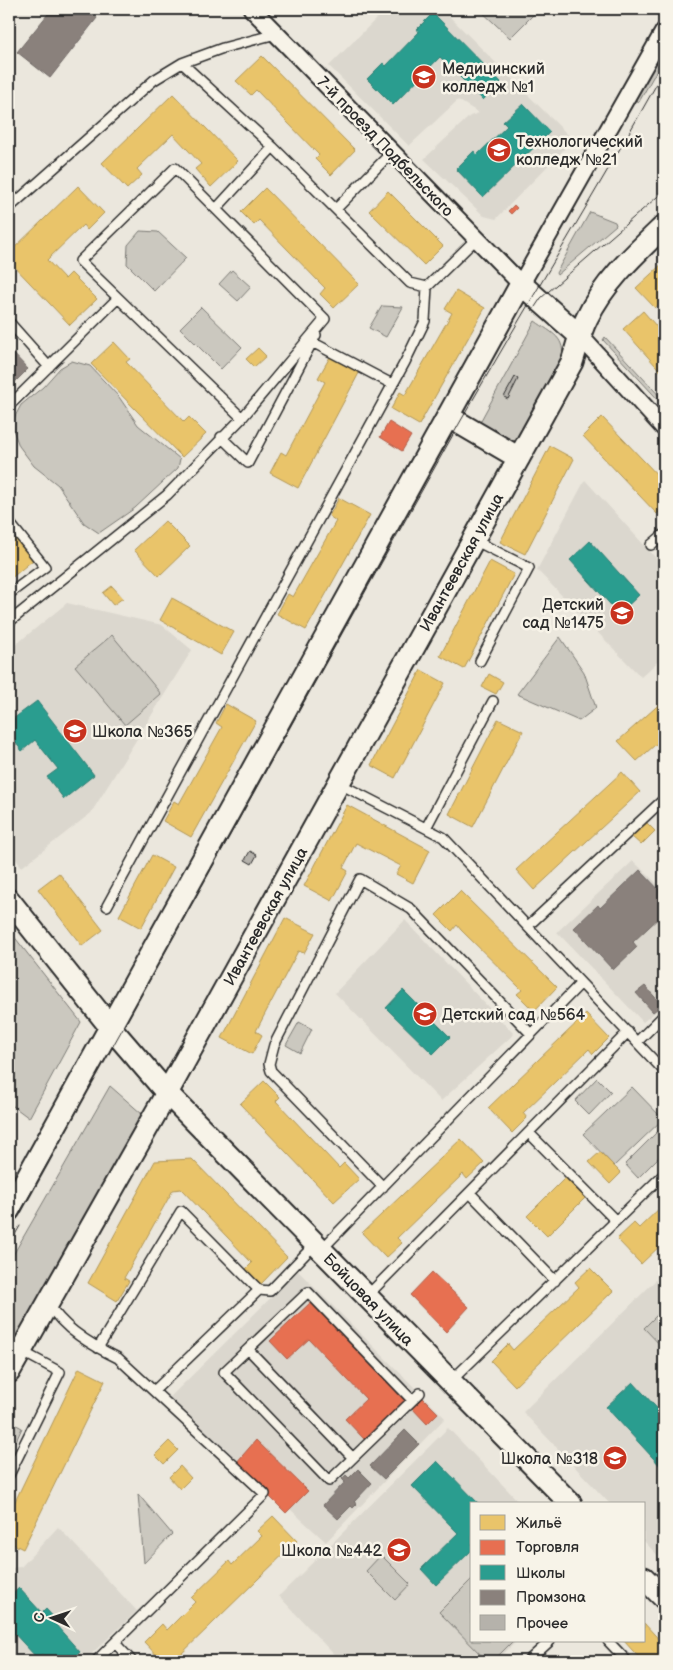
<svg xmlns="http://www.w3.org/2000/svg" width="673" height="1670" viewBox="0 0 673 1670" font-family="'Balsamiq Sans',sans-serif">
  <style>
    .built { fill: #dbd7ce }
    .green { fill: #cbc8bf; stroke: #7b7a75 }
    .homes { fill: #e9c46a; stroke: #b09657 }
    .shops { fill: #e76f51; stroke: #af5b46 }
    .schools { fill: #2a9d8f; stroke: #2a7b71 }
    .industry { fill: #8a817c; stroke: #6e6764 }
    .building { fill: #b5b2ab; stroke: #2b2b2b }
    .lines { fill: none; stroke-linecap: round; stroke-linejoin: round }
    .service-casing { stroke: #2b2b2b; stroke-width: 12 }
    .minor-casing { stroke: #2b2b2b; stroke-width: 20 }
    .tertiary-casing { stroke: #2b2b2b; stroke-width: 25 }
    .service { stroke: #f7f3e8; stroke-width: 9 }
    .minor { stroke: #f7f3e8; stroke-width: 16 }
    .tertiary { stroke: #f7f3e8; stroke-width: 21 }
    .tram { stroke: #2b2b2b; stroke-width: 1 }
    .labels { text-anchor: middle; stroke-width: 5; stroke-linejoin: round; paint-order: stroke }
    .poi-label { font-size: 16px; fill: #2b2b2b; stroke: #f7f3e8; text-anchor: start }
    .street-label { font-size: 16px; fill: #2b2b2b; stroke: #f7f3e8 }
  </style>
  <rect width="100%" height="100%" fill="#ebe7dd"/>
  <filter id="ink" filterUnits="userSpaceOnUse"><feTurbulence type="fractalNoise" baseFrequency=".02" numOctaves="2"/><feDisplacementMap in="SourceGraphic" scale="10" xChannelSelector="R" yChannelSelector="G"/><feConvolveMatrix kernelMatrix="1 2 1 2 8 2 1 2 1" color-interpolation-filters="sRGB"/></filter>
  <g filter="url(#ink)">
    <path class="built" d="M386 9H442L573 140 496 219 484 216 424 159 470 116 479 113 458 100 409 146 329 66Z
      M585 480 664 567V656L641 677 537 570Z
      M67 603 162 625 192 650 91 813 22 867 9 851V650Z
      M633 861 664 890V1005L643 1022 557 932Z
      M405 920 514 1034 441 1101 335 993Z
      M298 1271 445 1418 326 1542 169 1398Z
      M664 1272V1562L644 1541V1504H610L523 1412Z
      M448 1428 521 1504H472V1641H517L496 1661H340L279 1596Z
      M58 1527 137 1611 84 1661H9V1568L21 1567Z"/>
    <path class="green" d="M479 9H539L510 38Z
      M657 58 662 61 639 102 634 99Z
      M590 212 615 222 616 225 557 275 556 273Z
      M140 231 158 232 186 258 154 291 127 264 128 245Z
      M232 270 251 287 238 301 219 284Z
      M382 306 403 307 386 337 369 328Z
      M201 307 242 347 221 369 180 328Z
      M535 321C553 334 566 337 562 362L517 443 480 422Z
      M605 337 664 401V406L603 340Z
      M72 361 90 366 119 397 138 425 180 459 178 468 135 508 99 533 84 523 58 485 34 466 19 446 11 424 21 405 43 387 60 368Z
      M112 635 161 694 125 725 75 666Z
      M560 637 584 672 596 708 579 721 517 694Z
      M9 930 81 1022 29 1118 9 1103Z
      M299 1022 312 1029 300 1053 286 1045Z
      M597 1078 611 1092 589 1115 575 1101Z
      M110 1086 142 1114 9 1353V1262Z
      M632 1087 663 1119 614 1166 583 1134Z
      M664 1125V1152L638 1178 625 1164Z
      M661 1311 664 1314V1349L644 1328Z
      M9 1421 22 1428 16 1441 9 1438Z
      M138 1494 172 1534 144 1563Z
      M381 1555 410 1584 395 1600 366 1571Z
      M472 1579V1641H513L493 1661H487L439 1612Z"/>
    <path class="homes" d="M262 56 355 150 331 175 315 159 319 155 256 90 251 95 236 81Z
      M173 94 238 161 211 187 195 169 201 164 173 134 137 169 142 175 127 189 102 163Z
      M78 186 104 213 87 230 83 225 47 260 65 279 71 273 97 299 70 325 9 261V253Z
      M265 188 359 284 334 308 320 294 325 288 320 283 259 220 254 225 241 212Z
      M388 191 443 246 424 265 369 211Z
      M664 262V300L655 308 636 288Z
      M456 291 485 308 419 425 391 409 400 392 405 395 452 313 445 309Z
      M643 311 664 335V375L623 329Z
      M114 342 130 359 126 362 184 422 189 417 206 434 182 457 91 364Z
      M258 348 266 356 254 367 246 359Z
      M330 357 359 373 298 488 270 473 281 452 286 455 325 382 318 378Z
      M602 417 664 482V507L657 514 583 436Z
      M550 446 574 459 525 554 500 542Z
      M339 498 370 515 306 630 277 614 288 594 293 597 336 521 329 516Z
      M165 521 190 546 159 576 134 550Z
      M9 530 33 560 9 580Z
      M490 561 514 574 464 669 440 656Z
      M112 586 123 598 113 605 103 593Z
      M172 598 234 632 221 655 160 620Z
      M421 670 445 683 395 778 371 765Z
      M489 674 503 682 496 694 482 687Z
      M664 700V737L637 761 618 741Z
      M226 704 256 721 191 837 163 821 174 801 179 804 222 727 216 723Z
      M498 719 523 731 473 827 449 814Z
      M622 772 640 792 534 890 516 870Z
      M347 805 430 850 413 883 396 874 401 866 356 843 343 868 348 871 332 901 304 886Z
      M645 821 655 831 641 845 631 836Z
      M152 855 174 867 141 928 119 916Z
      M59 873 103 930 82 946 38 889Z
      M460 891 557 987 534 1011 517 994 522 990 461 930 457 925 452 931 436 915Z
      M285 918 315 933 304 953 298 951 256 1031 262 1035 252 1054 222 1038Z
      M586 1014 609 1038 593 1054 589 1049 523 1113 527 1118 512 1133 488 1108Z
      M264 1081 280 1097 276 1101 339 1168 344 1163 359 1179 334 1202 240 1104Z
      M461 1139 484 1163 467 1179 463 1174 397 1238 402 1243 386 1258 362 1233Z
      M600 1152 621 1173 610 1184 589 1162Z
      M192 1159 287 1257 261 1284 246 1269 252 1263 181 1189 173 1190 124 1278 129 1281 117 1301 88 1283 155 1161Z
      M565 1178 585 1198 547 1236 527 1216Z
      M664 1204V1242L641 1264 617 1239 634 1223 639 1228Z
      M590 1268 613 1291 515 1386 491 1361 508 1344 513 1350 579 1287 575 1282Z
      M79 1368 105 1381 23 1549 9 1542V1514Z
      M169 1441 178 1450 164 1464 155 1455Z
      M180 1466 191 1478 180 1489 169 1477Z
      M273 1516 297 1541 174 1661H162L144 1642 162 1624 167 1630 195 1602 191 1598 229 1561 232 1565 262 1536 257 1531Z
      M644 1623 664 1645V1661H642L624 1641H644Z"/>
    <path class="shops" d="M514 205 517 208 511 214 508 211Z
      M389 422 411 436 402 451 380 437Z
      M432 1272 469 1307 446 1332 410 1295Z
      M311 1302 405 1400 364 1439 345 1419 366 1399 309 1339 287 1359 270 1341Z
      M423 1398 438 1413 427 1424 412 1408Z
      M256 1440 308 1491 286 1513 236 1463Z"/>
    <path class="schools" d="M433 13 501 82 483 100 440 57 393 105 367 79 383 63 386 66 419 32 417 29Z
      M523 104 550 132 483 197 456 169 474 151 477 155 507 126 503 122Z
      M590 541 639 595 619 614 570 560Z
      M37 701 94 775 64 799 47 777 58 769 35 740 22 751 9 734V722Z
      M403 990 450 1037 433 1054 386 1008Z
      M633 1382 664 1416V1470L606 1407Z
      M437 1461 479 1504H472V1550L436 1585 421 1569 458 1533 412 1486Z
      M19 1588 42 1613 46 1609 58 1622 55 1624 80 1652 70 1661H49L42 1654 37 1658 11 1630 15 1626 9 1619V1597Z"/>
    <path class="industry" d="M52 9H85L97 18 50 78 17 52Z
      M9 349 28 369 9 388Z
      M640 870 664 895V913L633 942 637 947 613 970 574 928 598 905 600 908Z
      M645 986 662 1005 653 1012 636 993Z
      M405 1430 419 1444 384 1479 370 1466Z
      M358 1469 372 1483 354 1502 357 1504 353 1508 351 1506 338 1519 323 1505 345 1482 342 1479 346 1475 349 1478Z"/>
    <path class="building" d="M515 377 518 379 508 399 504 397Z
      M250 851 257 855 252 864 245 860Z"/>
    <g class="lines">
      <defs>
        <path id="service" d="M182 63 273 147 410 283 427 287 476 239
          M9 208 154 80 182 63 223 48 276 34
          M216 209 273 147
          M336 209 392 152
          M9 322 49 367
          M312 342 392 384
          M9 406 118 298
          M242 418 80 261 175 168 325 319
          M221 437 248 463 316 335
          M9 522 45 567 9 594
          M474 540 529 568 480 661
          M651 545 664 534
          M9 622 167 495 242 418 325 319
          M338 783 443 837 664 1071
          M426 828 493 701
          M107 906 405 362 425 321 427 287
          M528 926 664 799
          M637 1042 664 1015
          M529 1133 616 1221
          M383 1187 271 1071 269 1064 274 1045 360 879 411 909 531 1034
          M470 1193 555 1281
          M321 1250 581 983
          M366 1297 628 1032
          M49 1304C63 1329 93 1346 118 1358L265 1494 96 1661
          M98 1348 181 1211 259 1290
          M248 1349 353 1458
          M450 1382 664 1174
          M154 1391 259 1290 270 1291 315 1244
          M412 1400 308 1292 224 1372 329 1481 420 1393
          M9 1475 60 1372 21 1351
          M608 1641 627 1661
          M115 1643 132 1661
          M528 1661 550 1641"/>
        <path id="minor" d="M252 9 521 284 664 31
          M581 337 664 428"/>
        <path id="tertiary" d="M449 417 519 458
          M9 900 111 1028 167 1093 571 1504
          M9 1210 521 284 581 337
          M9 1372 167 1093 572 362C577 347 580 331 587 318 604 282 636 253 664 226
          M644 1578 664 1598"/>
      </defs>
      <use href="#service" class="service-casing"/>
      <use href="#minor" class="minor-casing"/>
      <use href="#tertiary" class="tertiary-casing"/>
      <use href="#service" class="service"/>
      <use href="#minor" class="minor"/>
      <use href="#tertiary" class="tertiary"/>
      <path class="tram" d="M533 310 541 298 664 191
        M9 1232C160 963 308 693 459 424 526 306 598 190 664 71
        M9 1245 20 1226"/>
    </g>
  </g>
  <defs>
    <symbol id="university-disc" viewBox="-11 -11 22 22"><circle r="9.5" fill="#c8321e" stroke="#f7f3e8"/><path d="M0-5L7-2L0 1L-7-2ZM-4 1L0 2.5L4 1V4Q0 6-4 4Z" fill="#fff"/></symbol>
    <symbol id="school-disc" viewBox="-11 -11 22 22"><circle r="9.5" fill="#c8321e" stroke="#f7f3e8"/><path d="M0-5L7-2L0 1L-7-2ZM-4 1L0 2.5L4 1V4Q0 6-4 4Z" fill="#fff"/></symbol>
  </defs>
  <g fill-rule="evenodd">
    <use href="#university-disc" x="410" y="63" width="28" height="28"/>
    <use href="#university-disc" x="485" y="136" width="28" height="28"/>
    <use href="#school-disc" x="608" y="599" width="28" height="28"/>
    <use href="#school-disc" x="61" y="717" width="28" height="28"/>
    <use href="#school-disc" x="411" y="1000" width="28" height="28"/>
    <use href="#school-disc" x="601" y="1444" width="28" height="28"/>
    <use href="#school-disc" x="385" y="1536" width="28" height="28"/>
  </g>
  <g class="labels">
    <g class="poi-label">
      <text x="442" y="74">Медицинский<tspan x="442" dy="18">колледж №1</tspan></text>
      <text x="516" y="147">Технологический<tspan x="516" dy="18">колледж №21</tspan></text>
      <text x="604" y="610" text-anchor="end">Детский<tspan x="604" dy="18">сад №1475</tspan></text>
      <text x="92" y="737">Школа №365</text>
      <text x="442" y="1020">Детский сад №564</text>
      <text x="598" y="1464" text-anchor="end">Школа №318</text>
      <text x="382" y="1556" text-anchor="end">Школа №442</text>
    </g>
    <g class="street-label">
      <text transform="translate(386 146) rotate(46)" y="6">7-й проезд Подбельского</text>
      <text transform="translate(461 562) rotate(-61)" y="6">Ивантеевская улица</text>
      <text transform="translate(265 916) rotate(-61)" y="6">Ивантеевская улица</text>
      <text transform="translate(369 1299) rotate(46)" y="6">Бойцовая улица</text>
    </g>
  </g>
  <rect width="673" height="1670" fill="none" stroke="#f7f3e8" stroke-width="30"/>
  <rect x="15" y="15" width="643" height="1640" fill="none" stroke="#2b2b2b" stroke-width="2" filter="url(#ink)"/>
  <rect x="470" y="1502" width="175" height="140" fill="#f7f3e8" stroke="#a5a39c"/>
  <rect x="480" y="1515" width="25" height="15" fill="#e9c46a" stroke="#a5a39c"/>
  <text x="516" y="1528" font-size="15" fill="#2b2b2b">Жильё</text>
  <rect x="480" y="1540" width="25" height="15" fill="#e76f51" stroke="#a5a39c"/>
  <text x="516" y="1552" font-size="15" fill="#2b2b2b">Торговля</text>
  <rect x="480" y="1565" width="25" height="15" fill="#2a9d8f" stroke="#a5a39c"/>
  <text x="516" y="1578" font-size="15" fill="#2b2b2b">Школы</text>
  <rect x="480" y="1590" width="25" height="15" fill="#8a817c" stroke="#a5a39c"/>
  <text x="516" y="1602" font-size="15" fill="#2b2b2b">Промзона</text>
  <rect x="480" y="1615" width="25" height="15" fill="#b5b2ab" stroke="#a5a39c"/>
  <text x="516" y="1628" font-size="15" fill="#2b2b2b">Прочее</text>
  <g transform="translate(52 1618) rotate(273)" stroke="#f7f3e8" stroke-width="4" paint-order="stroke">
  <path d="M0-4L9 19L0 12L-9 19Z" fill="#2b2b2b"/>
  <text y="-8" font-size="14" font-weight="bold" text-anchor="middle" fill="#2b2b2b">С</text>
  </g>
</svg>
